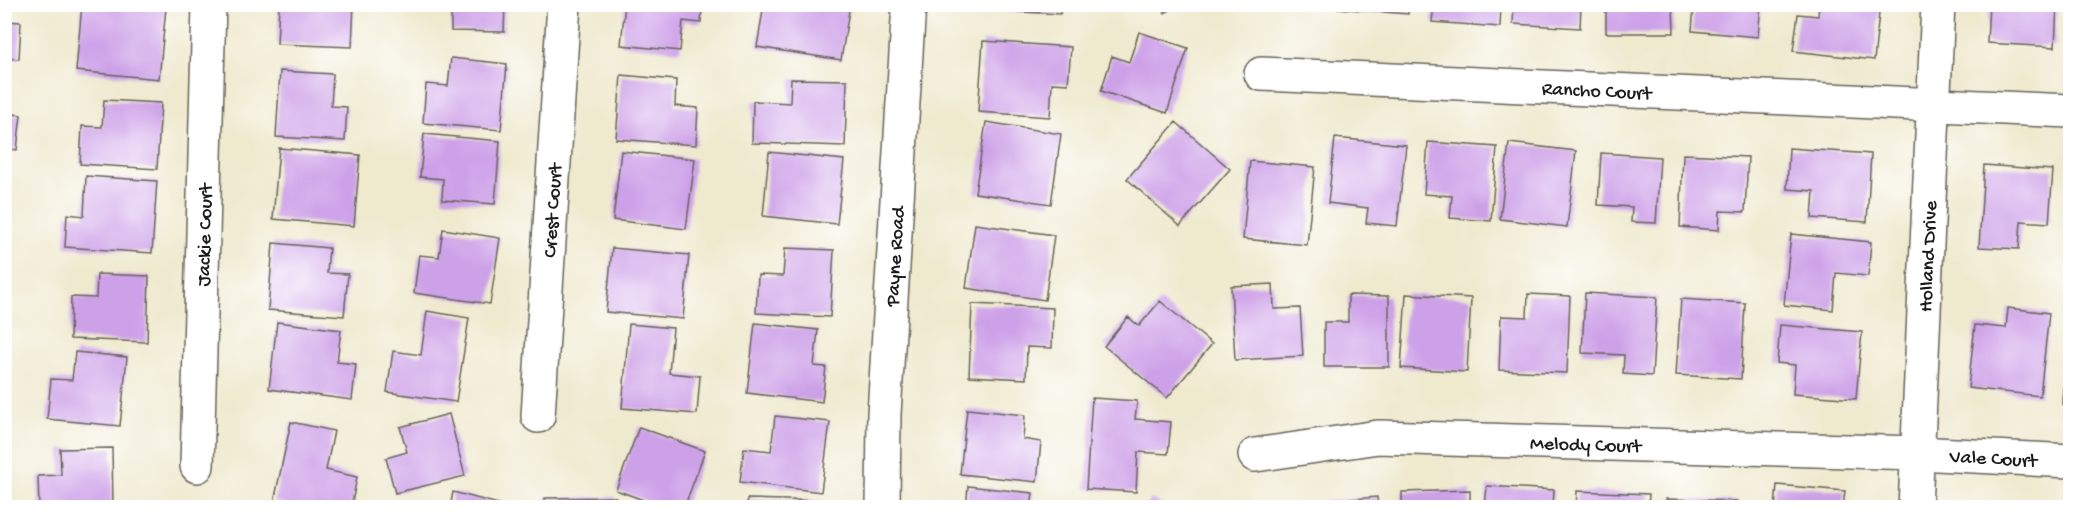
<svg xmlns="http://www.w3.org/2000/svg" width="2075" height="512" viewBox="0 0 2075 512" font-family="'Gochi Hand',sans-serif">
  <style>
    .building { fill: #cda1e8 }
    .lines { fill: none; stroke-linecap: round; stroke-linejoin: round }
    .minor-casing { stroke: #66645a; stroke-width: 36 }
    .minor { stroke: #fff; stroke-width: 33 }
    .labels { text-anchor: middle; stroke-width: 4.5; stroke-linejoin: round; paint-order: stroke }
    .street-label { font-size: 20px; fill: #1c1c1c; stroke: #fff }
  </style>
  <rect width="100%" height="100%" fill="#fff"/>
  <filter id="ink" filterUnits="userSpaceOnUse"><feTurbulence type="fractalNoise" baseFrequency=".0167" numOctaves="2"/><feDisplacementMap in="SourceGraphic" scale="12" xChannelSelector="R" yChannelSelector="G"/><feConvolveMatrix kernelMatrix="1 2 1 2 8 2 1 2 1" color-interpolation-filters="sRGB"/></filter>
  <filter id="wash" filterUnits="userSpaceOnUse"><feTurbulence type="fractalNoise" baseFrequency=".008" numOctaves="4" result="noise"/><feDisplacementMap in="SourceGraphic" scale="24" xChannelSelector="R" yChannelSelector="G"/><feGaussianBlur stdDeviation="1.35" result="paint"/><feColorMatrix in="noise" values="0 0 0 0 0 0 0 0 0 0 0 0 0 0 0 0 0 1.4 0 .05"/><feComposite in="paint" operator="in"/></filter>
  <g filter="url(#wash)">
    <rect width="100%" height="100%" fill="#efe9ce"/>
    <g id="blocks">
      <path class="building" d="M82 4H132L166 8 159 79 76 71Z
        M279 4H354L352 47 277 44Z
        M451 4H505L504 32 451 31Z
        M625 4H702L701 23 683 21 680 51 621 45Z
        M764 4H850L841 60 757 47Z
        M987 4H1061L1060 14 987 10Z
        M1160 4H1179L1165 13Z
        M1338 4H1408V14L1338 8Z
        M1434 4H1501L1500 27 1432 22Z
        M1514 4H1581L1580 28 1513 24Z
        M1606 4H1673L1674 33H1606Z
        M1694 4H1761L1758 37 1692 31Z
        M1819 4H1880L1874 60 1793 51 1798 14 1818 16Z
        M1989 4H2057L2055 47 1987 43Z
        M4 21 21 22 19 59 4 58Z
        M1139 32 1188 48 1167 113 1101 91 1112 56 1129 62Z
        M983 41 1071 47 1068 84 1052 83 1050 117 978 112Z
        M451 58 507 64 501 130 423 123 426 84 448 86Z
        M280 71 333 74 331 106 347 107 345 141 276 137Z
        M621 75 676 80 675 106 698 108 696 145 616 139Z
        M791 79 847 80 845 146 752 143 753 101 790 103Z
        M104 100 161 103 157 169 80 164 82 126 102 127Z
        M4 113 21 115 17 150 4 148Z
        M986 122 1061 134 1051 204 975 193Z
        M1176 122 1230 169 1180 226 1127 179Z
        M424 134 500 141 495 204 442 200 443 179 420 177Z
        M1335 138 1406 145 1397 226 1366 223 1368 208 1328 203Z
        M1428 142 1497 147 1491 221 1450 218 1452 196 1424 194Z
        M1509 143 1576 151 1567 227 1500 219Z
        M279 148 360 155 354 226 273 219Z
        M1789 148 1871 154 1867 222 1812 218 1814 191 1787 189Z
        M621 151 695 159 686 229 613 220Z
        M769 152 844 160 837 224 763 216Z
        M1601 153 1660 157 1656 223 1631 222 1632 207 1598 205Z
        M1683 154 1748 157 1745 212 1720 211 1719 230 1680 227Z
        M1250 161 1315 167 1307 245 1243 239Z
        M1984 165 2053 170 2049 223 2021 221 2019 249 1979 247Z
        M86 176 157 181 152 253 65 247 67 214 84 216Z
        M975 224 1054 235 1045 300 966 288Z
        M443 229 500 238 490 304 414 293 419 255 439 257Z
        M1791 234 1871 242 1868 276 1836 273 1833 310 1784 305Z
        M273 243 329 248 327 273 348 274 344 316 268 310Z
        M612 248 689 255 683 319 606 312Z
        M785 248 834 250 830 317 756 313 758 275 783 276Z
        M97 274 149 276 147 342 70 339 71 297 96 298Z
        M1273 284 1274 309 1300 308 1303 356 1235 360 1231 286Z
        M1585 293 1657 297 1652 376 1623 374 1624 355 1582 353Z
        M1406 294 1471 298 1467 372 1401 368Z
        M1528 294 1570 296 1567 373 1499 370 1501 316 1527 317Z
        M1348 295 1389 296V367H1324V322H1348Z
        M1681 299 1745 303 1741 379 1676 375Z
        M1160 301 1212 344 1167 398 1104 346 1128 317 1139 326Z
        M972 304 1053 308 1052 348 1027 347 1026 379 969 376Z
        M2008 308 2049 313 2040 396 1968 388 1975 325 2006 328Z
        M427 311 469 318 456 402 387 392 393 351 421 355Z
        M2068 317H2070V404H2063Z
        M277 322 341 330 337 362 356 364 352 400 269 389Z
        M755 323 818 330 814 366 826 367 822 402 747 393Z
        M629 324 673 328 669 373 700 376 697 414 622 408Z
        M1780 325 1862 332 1856 399 1793 394 1795 365 1777 363Z
        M75 352 127 357 120 426 47 419 51 379 72 380Z
        M1092 398 1137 401 1135 419 1171 422 1168 454 1138 452 1136 492 1086 489Z
        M967 409 1025 415 1023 439 1041 442 1037 482 960 474Z
        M449 414 465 476 395 493 386 458 407 452 400 427Z
        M775 416 830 422 821 492 740 482 744 448 771 451Z
        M291 422 334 431 326 470 357 477 351 508H299L274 502Z
        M639 427 705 451 684 508H665L616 490Z
        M112 448 113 508H39L38 476 61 475 60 449Z
        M1777 485 1845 491 1843 508H1775Z
        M968 486 1033 493 1031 508H966Z
        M1487 486 1554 490 1553 508H1485Z
        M1470 490V508H1402V492Z
        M1577 491 1649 494 1648 508H1576Z
        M453 492 510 507V508H450Z
        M616 497V508H545V498Z
        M1377 497 1378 508H1305V503Z
        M747 499 825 501V508H747Z
        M1151 499 1168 508H1147Z
        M1666 499 1737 501V508H1665Z
        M4 502 18 503 17 508H4Z"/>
    </g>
  </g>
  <g filter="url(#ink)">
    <use href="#blocks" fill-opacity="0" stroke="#66645a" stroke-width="1.5"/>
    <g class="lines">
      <defs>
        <g id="minor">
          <path id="s1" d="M1261 74 2070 111"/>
          <path id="s2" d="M538 416 564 4"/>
          <path id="s3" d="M1255 455 1378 437 1917 453 2070 461"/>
          <path id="s4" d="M197 466 209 4"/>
          <path id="s5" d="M883 508 884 414 909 4"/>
          <path id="s6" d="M1915 508 1938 4"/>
        </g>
      </defs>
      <use href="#minor" class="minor-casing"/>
      <use href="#minor" class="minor"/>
    </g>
  </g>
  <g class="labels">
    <g class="street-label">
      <text dy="7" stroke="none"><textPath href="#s1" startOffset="336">Rancho Court</textPath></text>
      <text dy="7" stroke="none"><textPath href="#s2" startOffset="206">Crest Court</textPath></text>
      <text dy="7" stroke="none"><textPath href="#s4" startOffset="231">Jackie Court</textPath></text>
      <text dy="7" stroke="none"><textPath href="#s5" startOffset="252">Payne Road</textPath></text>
      <text dy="7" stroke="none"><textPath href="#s6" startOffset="252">Holland Drive</textPath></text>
      <text dy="7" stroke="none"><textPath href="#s3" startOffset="332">Melody Court</textPath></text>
      <text dy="7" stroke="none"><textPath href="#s3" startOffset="740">Vale Court</textPath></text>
    </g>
  </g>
  <rect width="2075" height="512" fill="none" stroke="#fff" stroke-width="24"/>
</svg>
